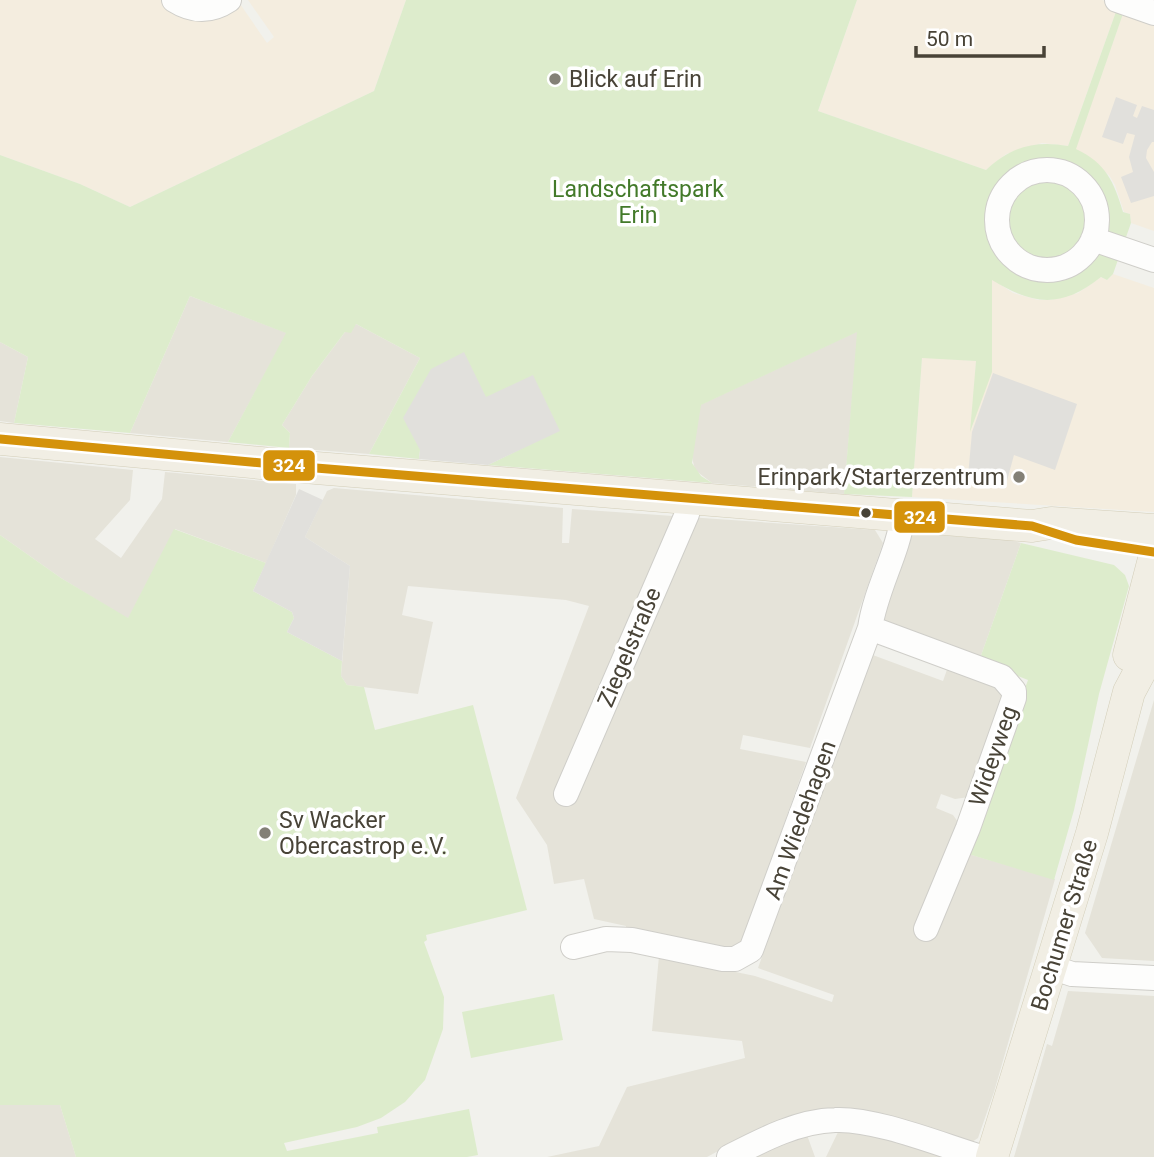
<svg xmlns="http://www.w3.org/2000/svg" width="1154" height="1157" viewBox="0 0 1154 1157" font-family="Roboto,sans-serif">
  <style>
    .residential { fill: #e5e3d9 }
    .commercial { fill: #f4eddf }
    .green { fill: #ddeccc }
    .parking { fill: #e1e0dc }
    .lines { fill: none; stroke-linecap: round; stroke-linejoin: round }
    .minor-casing { stroke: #cfcec9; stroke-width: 26 }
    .major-casing { stroke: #d3ceb9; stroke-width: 33 }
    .minor { stroke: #fdfdfc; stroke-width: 24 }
    .major { stroke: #f1eee4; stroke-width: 32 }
    .bus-1-casing { stroke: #fff; stroke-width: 14 }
    .bus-1 { stroke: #d4920b; stroke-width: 9 }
    .poi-dot { fill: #838076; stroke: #fff; stroke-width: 2.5 }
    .bus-dot { fill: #484337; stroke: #fff; stroke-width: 2.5 }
    .labels { text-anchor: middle; stroke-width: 7; stroke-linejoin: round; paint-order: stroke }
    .poi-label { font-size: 23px; fill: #484337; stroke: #fff; text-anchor: start }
    .park-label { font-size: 23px; fill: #437a2a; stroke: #fff }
    .street-label { font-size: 23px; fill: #484337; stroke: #fff }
    .line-badge { stroke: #fff; stroke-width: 2.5 }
    .badge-label { font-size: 19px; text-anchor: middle; font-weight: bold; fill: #fff }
  </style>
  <rect width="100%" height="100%" fill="#f1f1ec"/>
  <path class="residential" d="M190 296 287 333 228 442 130 433Z
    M356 324 420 358 369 454 289 448 290 433 282 425 312 376 345 332Z
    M858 331 844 494 712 483 695 470 692 457 700 405Z
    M0 342 28 357 14 423 0 421Z
    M0 457 133 470 130 500 95 539 121 558 162 499 165 472 296 484V495L266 563 175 529 128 619 61 578 0 535Z
    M334 488 563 508 562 543H569L572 509 875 530 883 543 810 748 743 735 740 749 806 762 742 942 728 949 626 928V926L594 919 584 879 554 884 547 845 516 798 589 606 566 600 408 586 402 615 433 622 418 694 347 685 341 676 350 566 305 537 327 491Z
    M913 533 1008 540 1021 543 979 661 880 625Z
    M870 654 943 681 949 664 1006 692 969 797 955 799 941 794 936 808 953 815 958 822 965 853 1055 879 994 1092 978 1138 972 1142 875 1114 750 1134 707 1157H547L599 1146 627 1087 745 1058 742 1041 652 1031 659 956 755 976 832 1002 834 995 758 968Z
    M1154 700V961L1102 958 1085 933Z
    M1068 991 1154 996V1157H1014L1047 1044 1052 1046Z
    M0 1105H60L76 1157H0Z
    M839 1130 870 1134 942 1157H826Z
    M807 1135 815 1157H750Z"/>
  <path class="commercial" d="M0 0H162L164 3 238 1 267 43 274 37 248 0H406L374 91 130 207 80 184 0 155Z
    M857 0H1102L1118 6 1068 146 1042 143 1006 154 986 170 818 111Z
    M1125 8 1154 19V231L1131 223 1130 214 1124 212 1115 185 1109 175 1075 149Z
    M1113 274 1154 288V512L912 497 922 357 976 361 972 429 991 337 992 279 1013 293 1038 300H1051L1078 293 1101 277 1107 280Z"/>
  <path class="green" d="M406 0H857L818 111 986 170C1010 147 1035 140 1068 146L1118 6 1125 8 1076 149C1106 163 1114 182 1123 212L1130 214 1131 223 1113 274 1107 280 1101 277C1061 309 1033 305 992 280V372L970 432 976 361 922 358 912 497 844 494 857 332 701 405 692 463 701 476 712 483 488 465 559 430 420 450 419 459 369 454 420 358 356 324 351 333 345 332 312 376 282 425 290 433 289 448 228 442 286 333 190 296 130 433 14 423 28 357 0 342V155L80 184 130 207 374 91Z
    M174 529 266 563 253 591 292 612 294 618 287 632 342 661 341 676 347 685 364 687 375 730 473 705 527 910 426 935 427 940 424 942 444 997 443 1029 425 1080 405 1102 381 1118 357 1127 284 1143 287 1151 378 1133 377 1127 469 1109 478 1155 467 1157H76L60 1105H0V535L61 578 128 618Z
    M1021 543 1114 565 1125 575 1129 586 1099 694 1074 810 1054 880 965 853 1028 680 979 661Z
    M554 994 563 1040 471 1058 462 1012Z"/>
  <path class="parking" d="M1116 97 1137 105 1133 116 1137 118 1142 106 1154 110V142H1152L1147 150 1146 158 1154 172V196L1131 203 1121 177 1133 172 1129 157 1135 135 1127 133 1123 144 1102 137Z
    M464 352 486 397 533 375 560 431 488 465 419 459 420 450 403 418 431 369Z
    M993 373 1077 404 1055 470 1014 455 1005 488 968 476 972 432Z
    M299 489 323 500 305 537 350 566 342 661 287 632 294 618 292 612 253 591Z"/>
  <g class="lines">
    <defs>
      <path id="minor" d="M174 0C193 12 211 12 229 0
        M1117 0 1154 13
        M997 220a50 50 0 1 1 100 0a50 50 0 1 1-100 0Z
        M1093 239 1154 260
        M870 628 1002 677 1014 691V698L968 828 926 929
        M566 794 687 514 691 499
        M573 947 606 939 632 940 723 959H735L751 950 870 628C876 588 898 554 903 515
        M1051 967 1072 974 1154 978
        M729 1157C762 1140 798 1121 835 1120 875 1118 941 1145 981 1157"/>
      <path id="major" d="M0 439 316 468 1032 526 1051 523 1154 530
        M1129 655 1154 559
        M992 1157 1092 833 1129 692 1145 662 1154 632"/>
    </defs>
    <use href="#minor" class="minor-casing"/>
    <use href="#major" class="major-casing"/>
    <use href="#minor" class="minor"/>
    <use href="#major" class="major"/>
    <defs>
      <path id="bus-1" d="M0 439 316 468 1032 526 1076 540 1154 552"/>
    </defs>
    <use href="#bus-1" class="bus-1-casing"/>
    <use href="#bus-1" class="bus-1"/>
  </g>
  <g class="poi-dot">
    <circle cx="555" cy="79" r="7"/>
    <circle cx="1019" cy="477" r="7"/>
    <circle cx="265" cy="833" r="7"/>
  </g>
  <circle class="bus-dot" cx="866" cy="513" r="6"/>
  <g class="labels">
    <g class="poi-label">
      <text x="569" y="87">Blick auf Erin</text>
      <text x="1005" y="485" text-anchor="end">Erinpark/Starterzentrum</text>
      <text x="279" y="828">Sv Wacker<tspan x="279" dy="26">Obercastrop e.V.</tspan></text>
    </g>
    <g class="park-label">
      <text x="638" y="197">Landschaftspark<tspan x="638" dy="26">Erin</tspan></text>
    </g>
    <g class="street-label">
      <text transform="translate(629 647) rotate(-67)" y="8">Ziegelstraße</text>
      <text transform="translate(993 756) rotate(-71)" y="8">Wideyweg</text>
      <text transform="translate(800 820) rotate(-70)" y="8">Am Wiedehagen</text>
      <text transform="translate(1064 925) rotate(-73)" y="8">Bochumer Straße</text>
    </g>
  </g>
  <g class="line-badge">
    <rect x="262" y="449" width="54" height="33" rx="7" fill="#d4920b"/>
    <rect x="893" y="500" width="53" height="34" rx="7" fill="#d4920b"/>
  </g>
  <g class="badge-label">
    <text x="289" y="472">324</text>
    <text x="920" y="524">324</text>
  </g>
  <path d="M916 46v10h128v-10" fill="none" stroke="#484337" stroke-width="3.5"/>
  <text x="926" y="46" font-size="21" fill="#484337" stroke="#ffffff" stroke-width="5" paint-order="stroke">50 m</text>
</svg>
